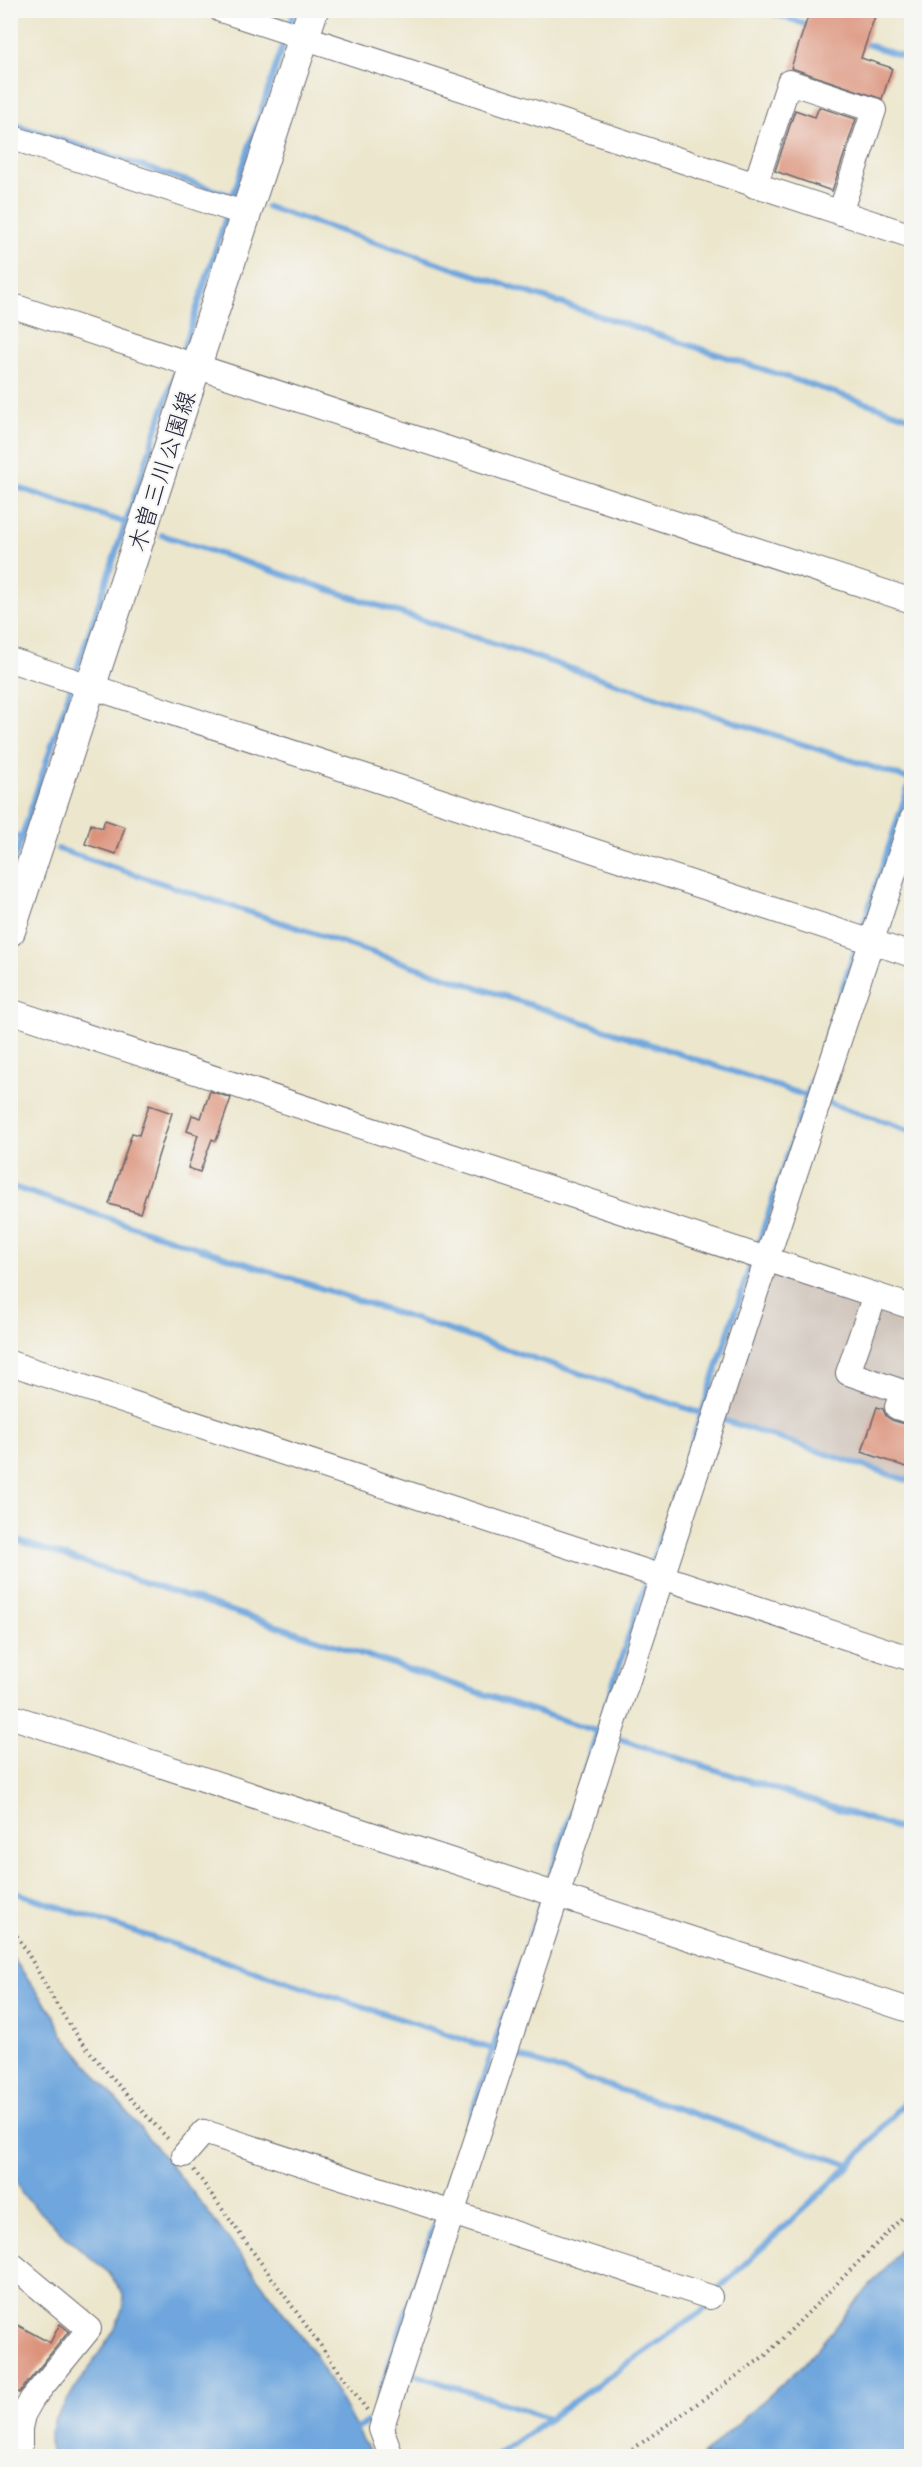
<svg xmlns="http://www.w3.org/2000/svg" width="922" height="2467" viewBox="0 0 922 2467" font-family="Caveat,'Klee One',sans-serif">
  <style>
    .industrial { fill: #cec2b9 }
    .water { fill: #6ea6dd; stroke: #48648c; stroke-width: 1.5 }
    .lines { fill: none; stroke-linecap: round; stroke-linejoin: round }
    .stream { stroke: #6ea6dd; stroke-width: 6 }
    .building { fill: #dc937b }
    .minor-casing { stroke: #69676e; stroke-width: 26 }
    .major-casing { stroke: #69676e; stroke-width: 32 }
    .path { stroke: #69676e; stroke-width: 4; stroke-dasharray: 1.5 4.5; stroke-linecap: butt }
    .minor { stroke: #fff; stroke-width: 24 }
    .major { stroke: #fff; stroke-width: 30 }
    .labels { text-anchor: middle; stroke-width: 4.5; stroke-linejoin: round; paint-order: stroke }
    .street-label { font-size: 24px; fill: #22223b; stroke: #f6f6f2 }
  </style>
  <rect width="100%" height="100%" fill="#f6f6f2"/>
  <filter id="ink" filterUnits="userSpaceOnUse"><feTurbulence type="fractalNoise" baseFrequency=".0167" numOctaves="2"/><feDisplacementMap in="SourceGraphic" scale="12" xChannelSelector="R" yChannelSelector="G"/><feConvolveMatrix kernelMatrix="1 2 1 2 8 2 1 2 1" color-interpolation-filters="sRGB"/></filter>
  <filter id="wash" filterUnits="userSpaceOnUse"><feTurbulence type="fractalNoise" baseFrequency=".008" numOctaves="4" result="noise"/><feDisplacementMap in="SourceGraphic" scale="24" xChannelSelector="R" yChannelSelector="G"/><feGaussianBlur stdDeviation="1.35" result="paint"/><feColorMatrix in="noise" values="0 0 0 0 0 0 0 0 0 0 0 0 0 0 0 0 0 1.4 0 .05"/><feComposite in="paint" operator="in"/></filter>
  <g filter="url(#wash)">
    <rect width="100%" height="100%" fill="#ece6cc"/>
    <path class="industrial" d="M772 1270 911 1314V1480L723 1418Z"/>
    <path class="water" d="M10 1954 54 2015 63 2035 192 2191 314 2353 372 2456H52L49 2441 54 2420 114 2331 123 2308 124 2295 109 2273 66 2237 22 2194 11 2170Z
      M911 2237V2456H702L804 2364Z"/>
    <g class="lines">
      <path class="stream" d="M763 10 811 26
        M291 22 295 10
        M860 42 907 58 912 43
        M10 123 233 196
        M232 199 284 42
        M267 207 912 418
        M184 349 226 217
        M10 485 126 523
        M162 535 912 780
        M76 672 176 371
        M10 834 22 838
        M58 849 810 1097
        M10 873 71 687
        M862 929 912 776
        M826 1102 912 1131
        M10 1186 707 1415
        M758 1245 856 947
        M723 1420 912 1482
        M10 1538 602 1733
        M653 1561 751 1264
        M620 1739 912 1833
        M549 1880 646 1583
        M11 1891 498 2051
        M514 2055 850 2165 912 2093
        M443 2200 543 1898
        M715 2292 850 2165
        M410 2373 550 2418 705 2309
        M377 2403 437 2216
        M357 2429 367 2422
        M496 2456 550 2418"/>
    </g>
    <g id="blocks">
      <path class="building" d="M810 10H877L861 58 892 68 882 99 791 68Z
        M819 107 856 119 832 191 775 171 795 110 815 117Z
        M105 820 125 827 116 854 85 844 91 824 102 828Z
        M210 1091 231 1098 216 1141 212 1139 200 1172 188 1168 198 1135 187 1131 192 1115 201 1118Z
        M149 1105 172 1113 140 1213 109 1204 132 1133 139 1135Z
        M877 1407 883 1409 886 1416 892 1420 912 1426V1469L862 1452Z
        M10 2321 50 2343 60 2324 69 2331 19 2393 10 2388Z"/>
    </g>
  </g>
  <g filter="url(#ink)">
    <use href="#blocks" fill-opacity="0" stroke="#69676e" stroke-width="1.5"/>
    <g class="lines">
      <defs>
        <path id="minor" d="M221 10 912 236
          M10 137 246 214
          M755 186 789 82 874 110 840 213
          M10 305 912 601
          M10 660 912 955
          M10 1011 912 1307
          M875 1295 848 1373 903 1392 897 1407 912 1412
          M10 1363 912 1659
          M10 1716 912 2011
          M184 2155 204 2132 710 2297
          M10 2263 89 2329 32 2399 23 2415 20 2428V2456
          M391 2456 381 2429 912 819"/>
        <path id="major" d="M10 931 313 10"/>
      </defs>
      <use href="#minor" class="minor-casing"/>
      <use href="#major" class="major-casing"/>
      <path class="path" d="M10 1926C33 1958 48 1994 70 2025 99 2067 136 2104 170 2141
        M194 2170 367 2410
        M623 2456 766 2355 912 2208"/>
      <use href="#minor" class="minor"/>
      <use href="#major" class="major"/>
    </g>
  </g>
  <g class="labels">
    <g class="street-label">
      <text transform="translate(162 471) rotate(-72)" y="8">木曽三川公園線</text>
    </g>
  </g>
  <rect width="922" height="2467" fill="none" stroke="#f6f6f2" stroke-width="36"/>
</svg>
